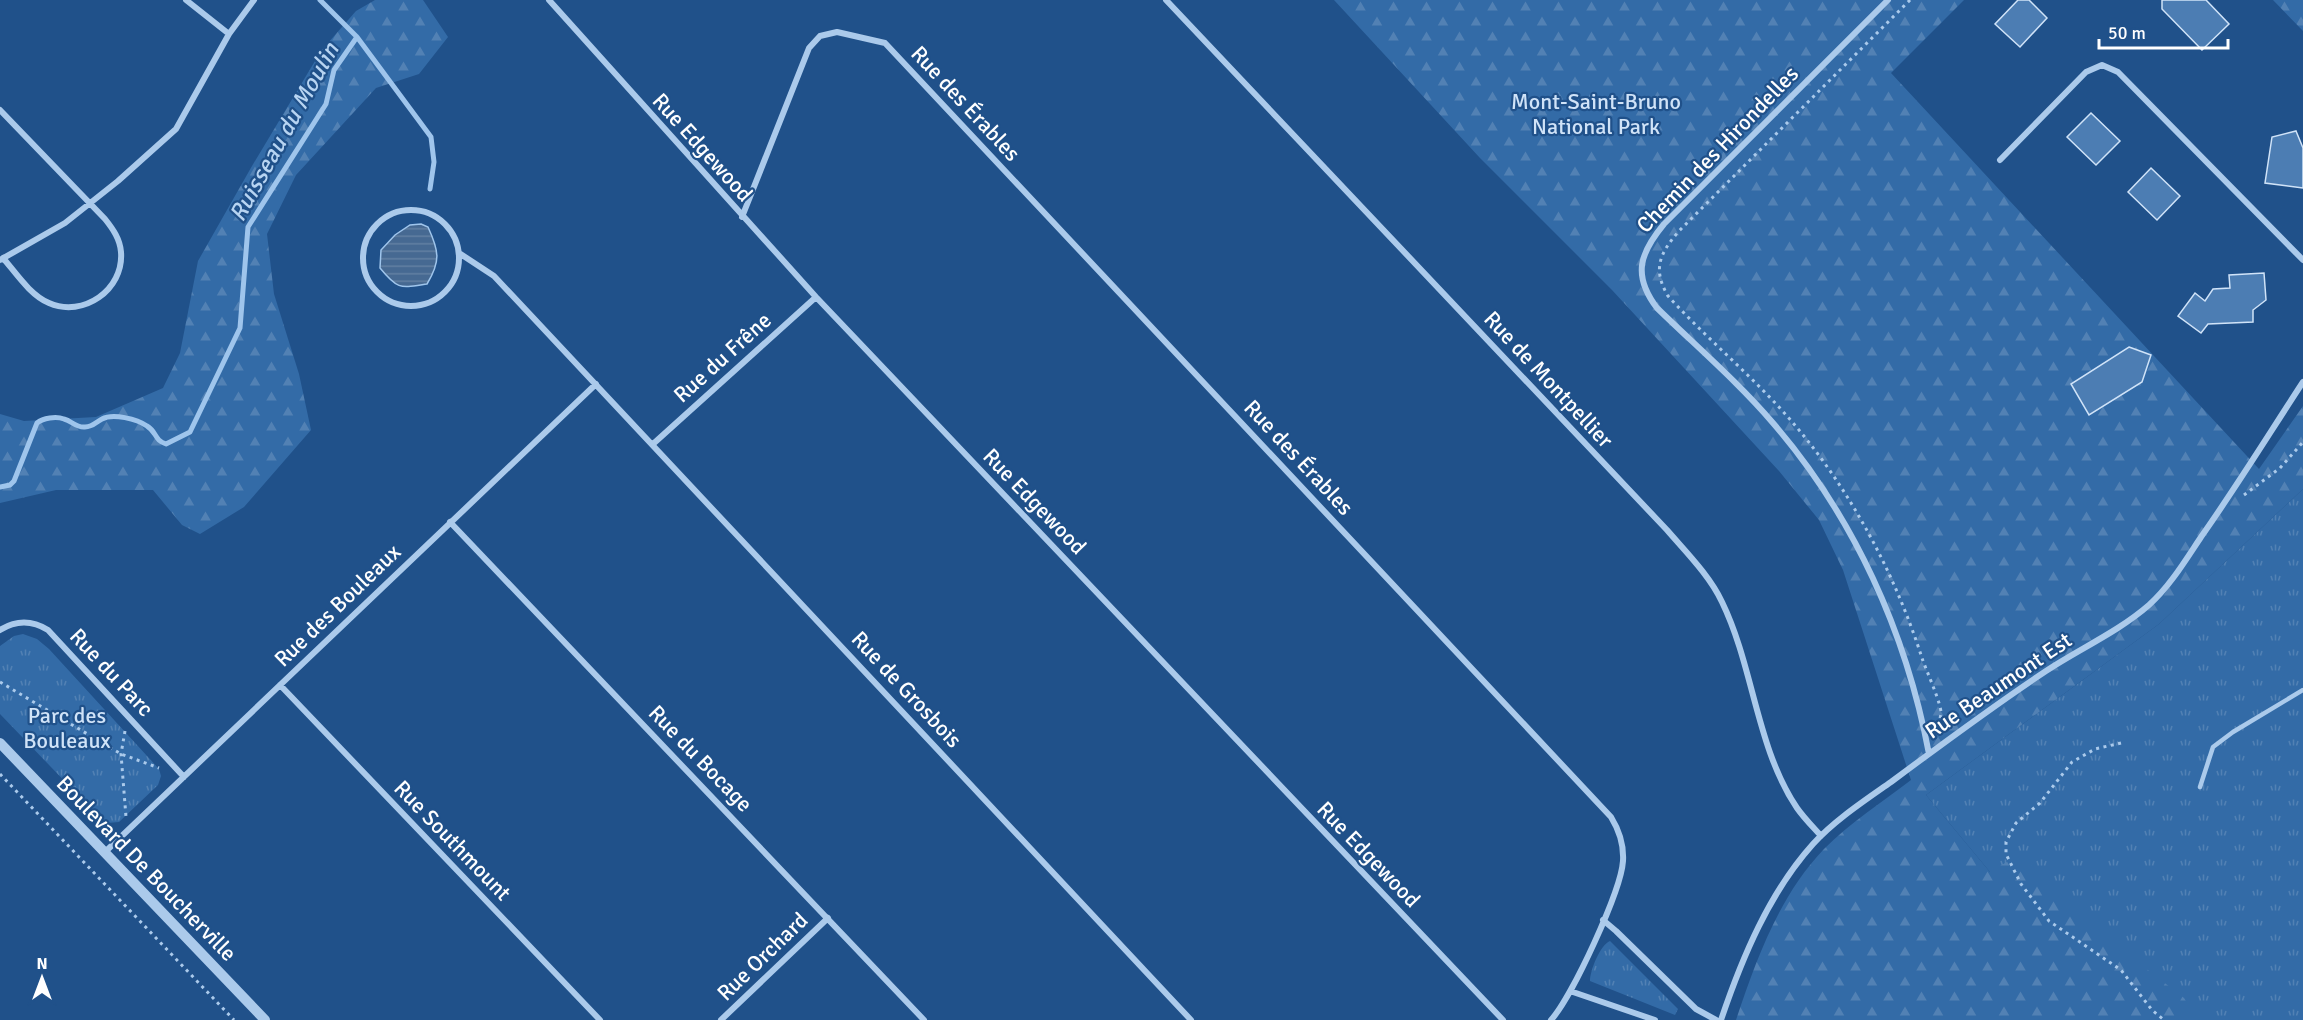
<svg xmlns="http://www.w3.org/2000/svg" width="2303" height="1020" viewBox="0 0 2303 1020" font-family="Signika,sans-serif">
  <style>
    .grass { fill: url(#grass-tufts) }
    .forest { fill: url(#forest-firs) }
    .water { fill: url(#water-rules); stroke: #9fc5ec; stroke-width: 1.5 }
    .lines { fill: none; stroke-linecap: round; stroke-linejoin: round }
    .stream { stroke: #9fc5ec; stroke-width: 5 }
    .building { fill: #4c7db3; stroke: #d0e3f8; stroke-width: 1.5 }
    .path { stroke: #abcaeb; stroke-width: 3; stroke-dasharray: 3 4.5; stroke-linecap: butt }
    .service { stroke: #abcaeb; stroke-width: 4.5 }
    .minor { stroke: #abcaeb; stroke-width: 6 }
    .tertiary { stroke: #abcaeb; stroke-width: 10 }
    .labels { text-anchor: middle; stroke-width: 4.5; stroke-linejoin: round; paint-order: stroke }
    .park-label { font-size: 22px; fill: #d0e3f8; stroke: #20518a }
    .street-label { font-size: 22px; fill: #fff; stroke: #20518a }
    .water-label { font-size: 24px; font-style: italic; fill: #b7d4f2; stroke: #20518a }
  </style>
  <defs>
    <pattern id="grass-tufts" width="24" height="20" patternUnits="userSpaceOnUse" patternTransform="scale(1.5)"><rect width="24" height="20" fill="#336ba7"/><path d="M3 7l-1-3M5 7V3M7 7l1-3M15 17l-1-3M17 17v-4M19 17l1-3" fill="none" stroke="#5281b4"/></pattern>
    <pattern id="forest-firs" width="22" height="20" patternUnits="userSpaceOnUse" patternTransform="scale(1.5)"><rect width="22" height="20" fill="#336ba7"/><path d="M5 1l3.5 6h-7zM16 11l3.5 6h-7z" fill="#5281b4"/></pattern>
    <pattern id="water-rules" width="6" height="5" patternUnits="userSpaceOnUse" patternTransform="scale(1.5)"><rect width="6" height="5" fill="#466992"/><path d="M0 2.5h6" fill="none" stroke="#6280a2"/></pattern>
  </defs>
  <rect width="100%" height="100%" fill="#20518a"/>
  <path class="grass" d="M2303 489V1020H2131L1990 872 1926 795 2159 624Z
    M23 634 37 639 49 649 159 769 161 776 158 785 119 822 107 823 100 818 0 714V646L14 636Z
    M1610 941 1678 1009 1675 1015 1590 981C1590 971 1600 945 1610 941Z"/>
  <path class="forest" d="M375 0H423L448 37 419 74 376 88 296 175 267 234 274 294 299 374 311 430 244 507 200 534 182 525 153 490H56L0 503V414L24 421 96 417 163 388 180 353 198 261 252 166 321 51 356 11Z
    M1334 0H1964L1891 73 2259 469 2303 406V489L2159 624 1926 795 1990 872 2022 853 2058 900 2184 998 2198 1020H1736C1756 960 1779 896 1824 849 1850 823 1882 802 1911 780L1843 570 1819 520 1779 471 1612 290 1480 158Z
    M2273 0H2303V31Z"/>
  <path class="water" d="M421 224 428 227C439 251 441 261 427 284 400 288 398 290 380 268L381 250 395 235 410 225Z"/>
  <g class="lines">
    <path class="stream" d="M357 37 431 137 434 162 430 189
      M0 487 10 485 14 481 37 423C43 418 56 416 64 419 72 421 76 428 85 427 93 427 96 422 102 419 113 413 137 419 147 426 157 432 154 440 166 444L190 432 240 328 248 227 326 104 334 70 357 37 320 0"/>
  </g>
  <path class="building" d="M2018 0H2029L2047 18 2020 47 1995 24Z
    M2162 0H2206L2229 24 2202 50 2162 9Z
    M2091 113 2120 141 2096 165 2067 137Z
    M2296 131 2303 148V188L2265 183 2272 137Z
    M2151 168 2180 196 2157 220 2128 192Z
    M2264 273 2266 300 2253 310V322L2208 324 2201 333 2178 316 2195 293 2205 301 2213 289 2230 288 2229 275Z
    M2129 347 2151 355 2142 382 2089 415 2071 384Z"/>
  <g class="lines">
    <path class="path" d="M1910 0 1679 231C1660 253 1652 269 1668 296 1706 338 1750 374 1787 416 1848 485 1894 571 1922 658 1926 670 1942 705 1941 714 1940 720 1937 726 1936 732
      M2244 495 2280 468 2303 442
      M0 682 121 754 159 768
      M125 731 121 754 126 817
      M2121 743 2095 749 2072 762 2040 803 2016 823 2006 842V854L2021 884 2049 921 2121 970 2152 1010 2164 1020
      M0 774 234 1020"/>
    <path class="service" d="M2200 787 2213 747 2233 732 2303 690"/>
    <path class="minor" d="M186 0 229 34
      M549 0 816 297 1503 1020
      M1166 0 1667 530C1686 552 1710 576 1722 602 1754 668 1756 747 1797 808 1804 818 1813 827 1821 836
      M1888 0 1664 224C1640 253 1632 275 1657 308 1696 346 1738 382 1773 423 1854 517 1906 632 1929 754
      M0 110 105 219C113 229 120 239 121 252 124 290 83 318 49 303 30 295 16 273 3 258
      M2000 160 2086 72 2102 65 2118 72 2303 260
      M363 258a48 48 0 1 1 96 0a48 48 0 1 1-96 0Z
      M742 217 809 48 820 36 837 32 885 43 1611 817C1619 830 1624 844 1623 861 1621 891 1572 997 1551 1020
      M459 253 494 276 1191 1020
      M0 260 65 223 118 181 176 129 229 34 254 0
      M653 444 816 297
      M450 522 924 1020
      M0 630C16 620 32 620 48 630L184 777
      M280 685 600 1020
      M105 852 596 384
      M1603 920 1616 931 1696 1009 1716 1020
      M1570 991 1655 1020
      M721 1020 828 918
      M1721 1020C1742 958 1769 893 1813 844 1835 820 1864 801 1891 782 1942 744 1993 706 2046 671 2079 649 2118 632 2149 605 2170 586 2185 561 2201 537 2237 486 2269 434 2303 382"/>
    <path class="tertiary" d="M0 743 265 1020"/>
  </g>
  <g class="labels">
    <g class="park-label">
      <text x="1596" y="109">Mont-Saint-Bruno<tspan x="1596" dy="25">National Park</tspan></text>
      <text x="67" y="723">Parc des<tspan x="67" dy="25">Bouleaux</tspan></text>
    </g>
    <g class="street-label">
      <text transform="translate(966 103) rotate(47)" y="8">Rue des Érables</text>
      <text transform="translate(703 147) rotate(48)" y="8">Rue Edgewood</text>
      <text transform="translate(1717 149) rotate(-46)" y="8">Chemin des Hirondelles</text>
      <text transform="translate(722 357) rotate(-42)" y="8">Rue du Frêne</text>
      <text transform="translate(1549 379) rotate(47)" y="8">Rue de Montpellier</text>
      <text transform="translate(1299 457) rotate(47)" y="8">Rue des Érables</text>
      <text transform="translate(1035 501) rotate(46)" y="8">Rue Edgewood</text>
      <text transform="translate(337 605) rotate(-44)" y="8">Rue des Bouleaux</text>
      <text transform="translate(112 672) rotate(47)" y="8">Rue du Parc</text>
      <text transform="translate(1998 685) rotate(-34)" y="8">Rue Beaumont Est</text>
      <text transform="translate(907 689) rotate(47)" y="8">Rue de Grosbois</text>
      <text transform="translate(701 758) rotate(46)" y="8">Rue du Bocage</text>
      <text transform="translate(453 840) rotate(46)" y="8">Rue Southmount</text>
      <text transform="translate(1369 854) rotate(46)" y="8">Rue Edgewood</text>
      <text transform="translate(147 868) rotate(46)" y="8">Boulevard De Boucherville</text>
      <text transform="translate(762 956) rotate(-44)" y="8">Rue Orchard</text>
    </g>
    <g class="water-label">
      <text transform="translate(284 132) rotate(-61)" y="8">Ruisseau du Moulin</text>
    </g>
  </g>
  <g transform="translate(42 978)" stroke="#20518a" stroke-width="4.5" paint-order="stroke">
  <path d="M0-4.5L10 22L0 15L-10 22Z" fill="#ffffff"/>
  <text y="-9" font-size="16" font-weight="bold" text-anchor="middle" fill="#ffffff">N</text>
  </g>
  <path d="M2099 39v9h129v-9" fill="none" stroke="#ffffff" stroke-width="3"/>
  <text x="2108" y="39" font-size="18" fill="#ffffff" stroke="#20518a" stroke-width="4.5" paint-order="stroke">50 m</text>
</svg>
